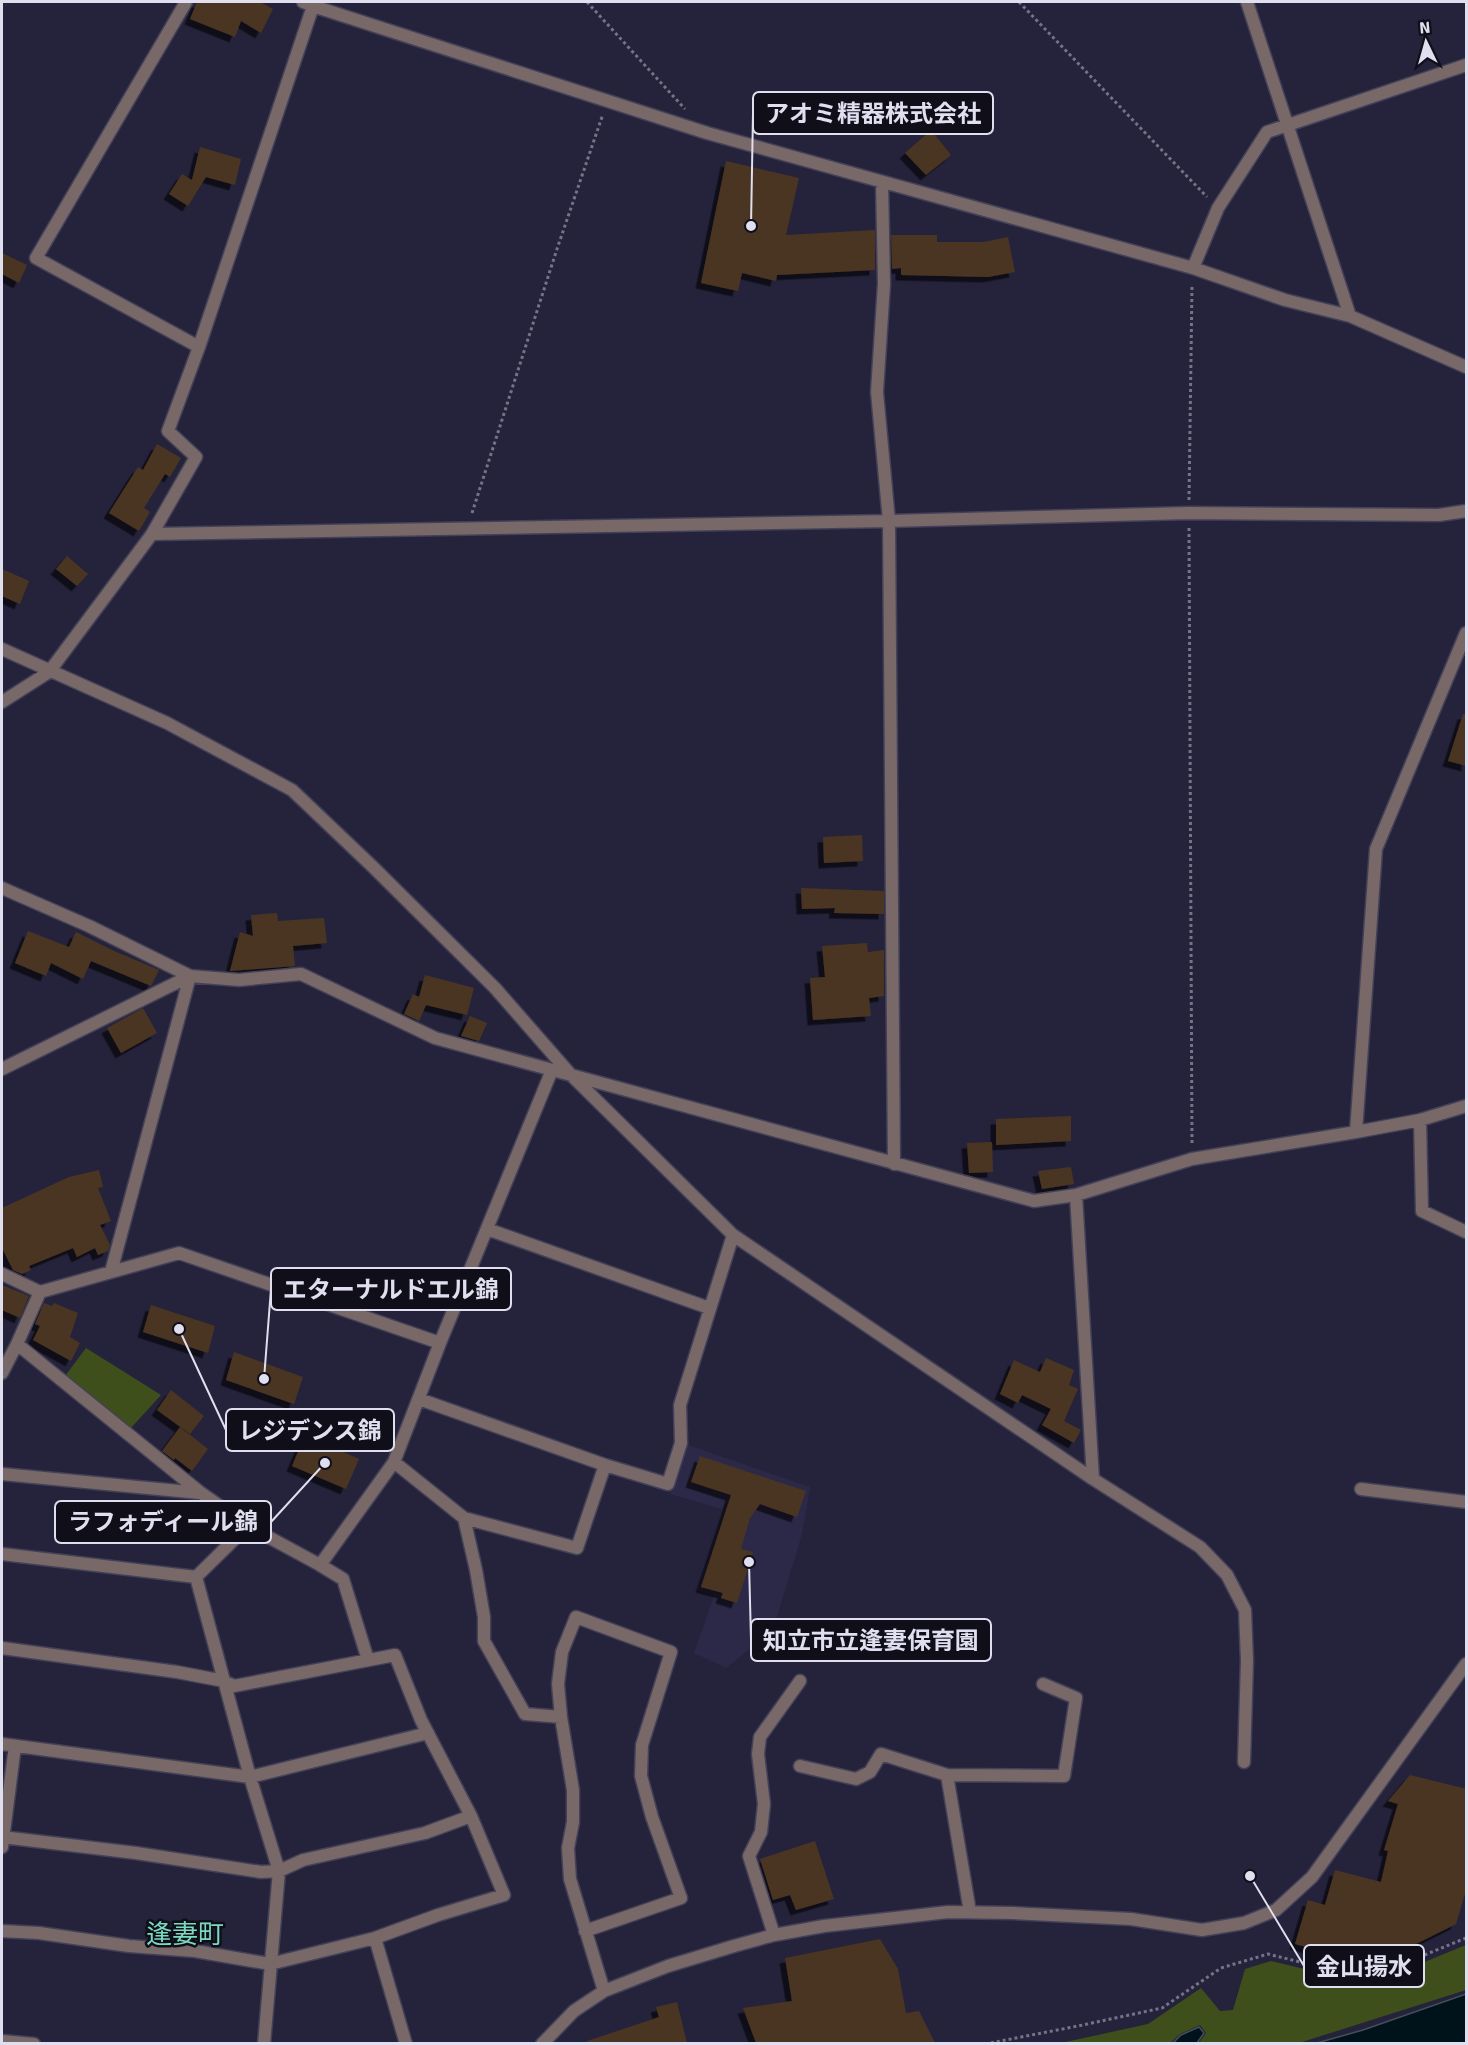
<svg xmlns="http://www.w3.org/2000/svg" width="1468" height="2045" viewBox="0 0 1468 2045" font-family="Signika,'Noto Sans JP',sans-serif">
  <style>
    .built { fill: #2c2948 }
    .green { fill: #3e4f1c }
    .water { fill: #00131b; stroke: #43505b; stroke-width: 1.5 }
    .building { fill: #4a3521; filter: url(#shadow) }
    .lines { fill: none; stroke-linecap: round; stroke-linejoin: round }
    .minor-casing { stroke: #434158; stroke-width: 15 }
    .path { stroke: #757388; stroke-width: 3; stroke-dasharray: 3 3; stroke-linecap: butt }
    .minor { stroke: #786867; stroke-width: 12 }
    .labels { text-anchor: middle; stroke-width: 5; stroke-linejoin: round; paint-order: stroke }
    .quarter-label { font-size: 26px; fill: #79dac0; stroke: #0f0e19 }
    .leader { fill: none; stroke: #e0dff0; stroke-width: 2 }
    .callout-dot { fill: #e0dff0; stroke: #0f0e19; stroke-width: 2 }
    .callout { fill: #0f0e19; stroke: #e0dff0; stroke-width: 2 }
    .callout-label { font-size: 24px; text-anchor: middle; font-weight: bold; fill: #e0dff0 }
  </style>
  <defs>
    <filter id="shadow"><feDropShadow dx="-5.5" dy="5.5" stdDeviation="0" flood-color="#0009"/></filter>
  </defs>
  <rect width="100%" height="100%" fill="#25233b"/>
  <path class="built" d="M688 1445 810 1487 802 1534 773 1630 726 1668 694 1653 714 1596 696 1590 722 1509 670 1494Z"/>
  <path class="green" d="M86 1348 161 1395 130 1429 65 1376Z
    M1466 1945V1990L1299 2043H1199L1206 2033 1200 2025 1180 2034 1170 2043H1061L1148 2024 1201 1988 1220 2011 1233 2010 1245 1969 1271 1961 1342 1978 1405 1970Z"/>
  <path class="water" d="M1466 1994V2043H1317L1363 2030Z
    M1199 2027 1204 2033 1197 2043H1173L1181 2035Z"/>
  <path class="building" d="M197 2H260L273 9 261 33 241 21 235 37 190 19Z
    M931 130 951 155 926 175 905 153Z
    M200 147 241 159 235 185 206 177 188 206 169 194 182 174 192 180Z
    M726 161 799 178 786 235 875 230V270L777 275 776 281 742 273 738 291 701 283Z
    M891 235H937V242H984L1008 237 1015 272 988 277 901 275V268L892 269Z
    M2 253 27 265 19 283 2 274Z
    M157 444 181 458 170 477 165 474 144 508 150 512 139 531 109 513 138 467 143 470Z
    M67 556 88 574 77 586 56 569Z
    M2 569 29 581 20 604 2 596Z
    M1463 714H1467V766L1448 761Z
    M862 835 863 861 824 863 823 837Z
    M801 888 884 891V914L834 913 835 908 802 909Z
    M277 913 278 921 324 918 327 943 293 946 295 966 230 971 240 932 253 936 251 915Z
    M28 931 69 947 76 932 112 950 159 970 151 986 91 961 83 979 51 963 46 976 15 963Z
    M867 943 868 952 884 950V996L869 998 871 1016 813 1020 810 978 825 977 822 946Z
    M425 975 474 988 467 1015 426 1005 419 1021 404 1014 413 994 419 997Z
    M143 1008 157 1033 121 1053 107 1028Z
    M470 1016 487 1023 479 1041 461 1036Z
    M1071 1116V1141L996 1145V1119Z
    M992 1142 993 1172 969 1173 967 1143Z
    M1071 1167 1074 1184 1042 1189 1038 1171Z
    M99 1170 103 1187 98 1188 111 1221 100 1225 110 1245 108 1251 98 1255 95 1248 77 1257 73 1248 29 1266 31 1270 22 1274 13 1270 2 1248V1208L69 1177Z
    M2 1285 29 1296 20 1318 2 1310Z
    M44 1303 52 1306 54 1303 78 1313 70 1337 80 1343 71 1361 33 1340 40 1326 35 1324Z
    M151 1305 215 1326 208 1353 143 1332Z
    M234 1352 303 1377 294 1404 226 1380Z
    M1046 1358 1074 1370 1069 1385 1078 1389 1064 1421 1081 1430 1074 1443 1042 1425 1051 1409 1022 1395 1018 1403 1000 1394 1014 1360 1040 1372Z
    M171 1390 204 1416 190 1434 157 1410Z
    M180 1427 208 1449 192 1471 175 1458 174 1460 162 1451Z
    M305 1435 359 1459 346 1489 292 1466Z
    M700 1456 806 1491 797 1517 760 1504 750 1518 741 1549 753 1552 737 1603 721 1598 723 1593 701 1587 731 1495 691 1482Z
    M1410 1775 1467 1789V1887L1456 1924 1414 1945 1335 1955 1295 1944 1308 1900 1325 1905 1335 1870 1381 1882 1388 1851 1384 1850 1398 1804 1388 1801Z
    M815 1841 834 1899 796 1910 790 1895 773 1900 760 1859Z
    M880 1939 898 1969 906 2013 919 2011 935 2043H756L743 2008 792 2001 785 1958Z
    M677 2002 687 2043H588L587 2041 659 2017 656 2007Z"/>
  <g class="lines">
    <defs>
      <path id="minor" d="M186 2 36 258 199 347
        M303 2 313 6 707 133 1193 268 1285 300 1350 316 1466 367
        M1247 2 1350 316
        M882 182 884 284 877 392 889 521 894 1164
        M1193 268 1218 208 1267 132 1466 65
        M152 534 889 521 1189 513 1439 515 1466 511
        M2 649 167 723 292 790 373 867 495 988 571 1075 733 1235 1093 1479 1200 1547 1227 1575 1245 1610 1247 1661 1244 1762
        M2 702 49 672 152 534 196 457 168 431 199 347 313 6
        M2 888 89 926 190 976 239 980 301 974 435 1038 1034 1201 1076 1195 1192 1159 1356 1132 1420 1120 1466 1106
        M2 1069 190 976
        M1420 1120 1422 1211 1466 1232
        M1356 1132 1376 849 1466 633
        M1076 1195 1093 1479
        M487 1229 709 1308
        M111 1272 190 976
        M2 1274 40 1292
        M17 1344 201 1493 248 1526 320 1565 394 1462 440 1343 552 1070
        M2 1373 17 1344 40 1292 179 1253 440 1343
        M419 1399 605 1465 668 1484 681 1443 680 1405 733 1235
        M394 1462 464 1518 476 1570 484 1617V1641L525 1714 561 1717
        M2 1474 200 1493
        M1361 1489 1466 1502
        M464 1518 577 1548 605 1465
        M2 1554 196 1577
        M320 1565 343 1579 368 1660
        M196 1577 250 1777 279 1871 264 2044
        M196 1577 248 1526
        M2 1648 177 1672 224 1681 234 1686 395 1655 421 1720 471 1816 504 1895 438 1915 375 1938 406 2044
        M2 1744 250 1777 428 1733
        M800 1766 856 1779 870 1772 881 1754 947 1775 970 1912
        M947 1775 1064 1776 1076 1698 1043 1684
        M2 1837 136 1853 261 1872 279 1871 303 1860 425 1833 471 1816
        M2 1847 15 1746
        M2 1931 39 1933 129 1946 195 1951 270 1964 375 1938
        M585 1931 681 1898 652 1817 641 1776 642 1745 671 1652 576 1617 562 1652 558 1684 561 1717 573 1790V1822L568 1848 570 1879 604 1991
        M774 1935 749 1856 761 1832 764 1804 758 1754 760 1737 800 1681
        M2 2041 34 2044
        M542 2044 574 2011 604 1991 668 1966 734 1946 774 1935 824 1926 948 1912 1013 1913 1131 1919 1202 1930 1244 1923 1276 1910 1312 1877 1466 1664"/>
    </defs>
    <use href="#minor" class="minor-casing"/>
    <path class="path" d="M587 2 685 109
      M1019 2 1207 197
      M1189 500 1192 285
      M472 513 557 249 603 114
      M1189 528 1192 1145
      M985 2044 1078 2026 1162 2008 1221 1968 1268 1954 1340 1972 1400 1965 1466 1938"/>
    <use href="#minor" class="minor"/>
  </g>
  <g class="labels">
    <g class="quarter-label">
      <text x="185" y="1943">逢妻町</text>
    </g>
  </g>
  <path class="leader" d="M751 226L753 113M264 1379L271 1289M179 1329L226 1430M325 1463L271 1522M749 1562L751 1640M1250 1876L1304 1966"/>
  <g class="callout-dot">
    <circle cx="751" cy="226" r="6"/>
    <circle cx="264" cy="1379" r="6"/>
    <circle cx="179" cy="1329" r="6"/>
    <circle cx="325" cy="1463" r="6"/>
    <circle cx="749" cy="1562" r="6"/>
    <circle cx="1250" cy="1876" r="6"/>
  </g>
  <g class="callout">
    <rect x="753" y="92" width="240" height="42" rx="6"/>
    <rect x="271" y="1268" width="240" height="42" rx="6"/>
    <rect x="226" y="1409" width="168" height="42" rx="6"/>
    <rect x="55" y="1501" width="216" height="42" rx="6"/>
    <rect x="751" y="1619" width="240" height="42" rx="6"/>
    <rect x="1304" y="1945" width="120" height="42" rx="6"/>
  </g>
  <g class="callout-label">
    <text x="873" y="122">アオミ精器株式会社</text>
    <text x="391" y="1298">エターナルドエル錦</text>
    <text x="310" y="1439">レジデンス錦</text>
    <text x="163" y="1530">ラフォディール錦</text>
    <text x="871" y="1649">知立市立逢妻保育園</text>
    <text x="1364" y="1975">金山揚水</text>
  </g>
  <rect width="1468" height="2045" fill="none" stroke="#e0dff0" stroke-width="6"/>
  <g transform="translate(1426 42) rotate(355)" stroke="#0f0e19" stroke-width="4.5" paint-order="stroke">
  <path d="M0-4.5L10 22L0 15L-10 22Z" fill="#e0dff0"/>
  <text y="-9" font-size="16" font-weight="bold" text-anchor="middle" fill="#e0dff0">N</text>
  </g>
</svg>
